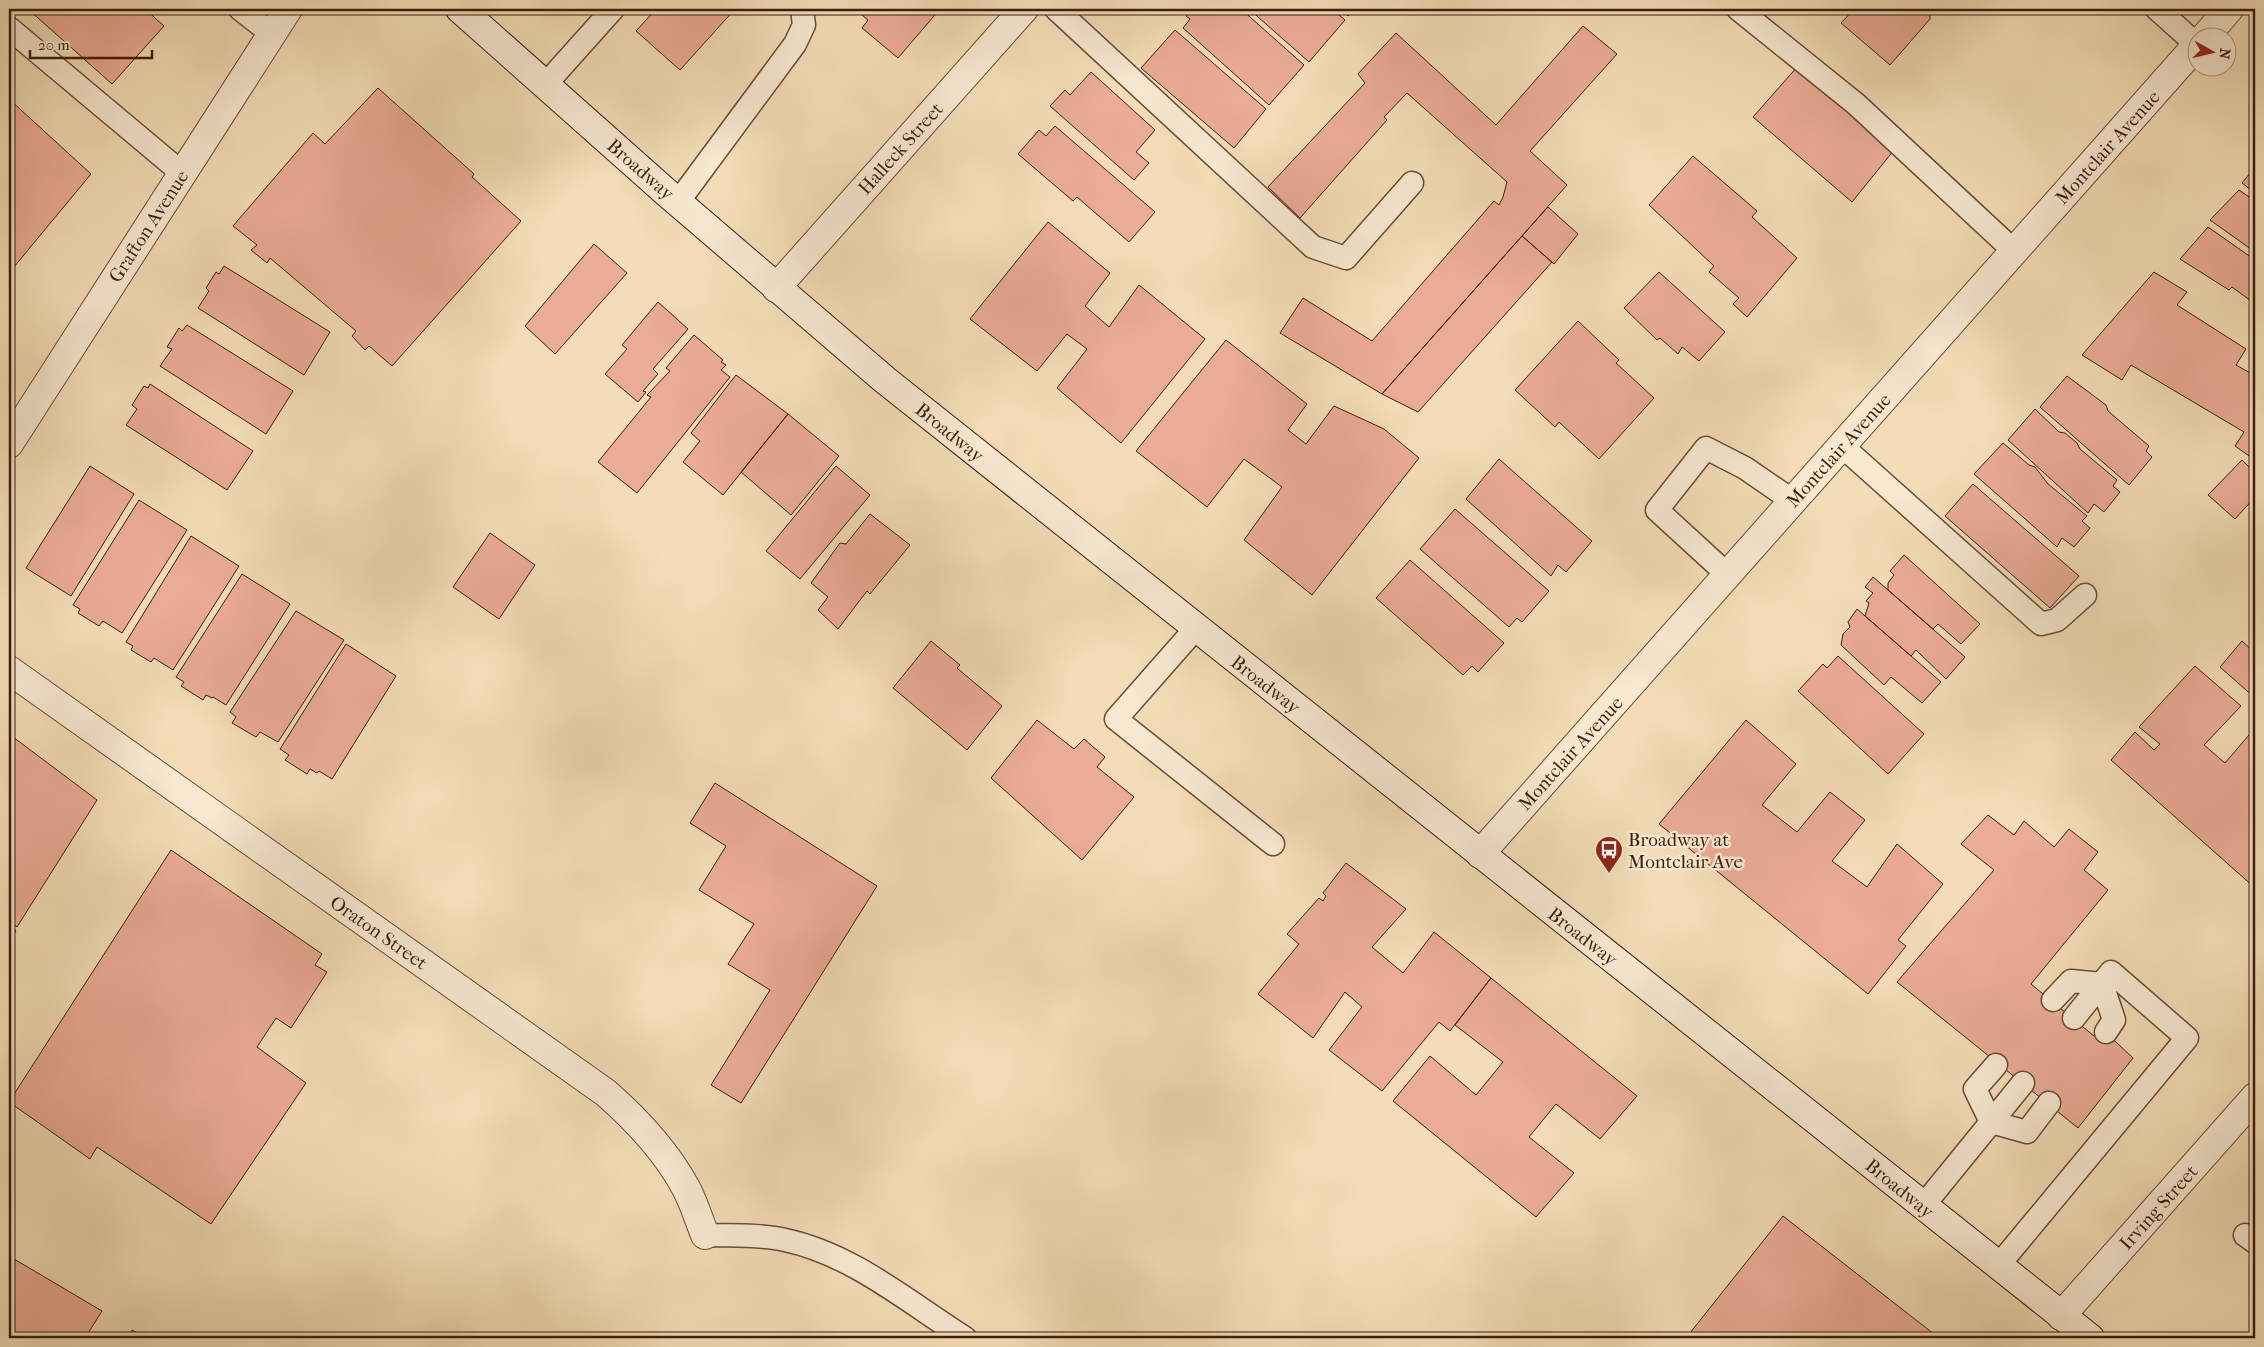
<svg xmlns="http://www.w3.org/2000/svg" width="2264" height="1347" viewBox="0 0 2264 1347" font-family="'IM FELL French Canon',serif">
  <style>
    .building { fill: #eaab97; stroke: #3c1c0c }
    .lines { fill: none; stroke-linecap: round; stroke-linejoin: round }
    .service-casing { stroke: #6a4c37; stroke-width: 25 }
    .minor-casing { stroke: #6a4c37; stroke-width: 30 }
    .tertiary-casing { stroke: #6a4c37; stroke-width: 30 }
    .secondary-casing { stroke: #3c1c0c; stroke-width: 30 }
    .service { stroke: #f7e8d0; stroke-width: 22 }
    .minor { stroke: #f7e8d0; stroke-width: 28 }
    .tertiary { stroke: #f7e8d0; stroke-width: 28 }
    .secondary { stroke: #f7e8d0; stroke-width: 28 }
    .labels { text-anchor: middle; stroke-width: 5; stroke-linejoin: round; paint-order: stroke }
    .street-label { font-size: 19px; fill: #3c1c0c; stroke: #f7e8d0 }
    .poi-label { font-size: 19px; fill: #3c1c0c; stroke: #f7e8d0; text-anchor: start }
  </style>
  <rect width="100%" height="100%" fill="#f3dcb7"/>
  <filter id="stains"><feTurbulence type="fractalNoise" baseFrequency=".004" numOctaves="4"/><feColorMatrix values="0 0 0 0 .2 0 0 0 0 .09 0 0 0 0 .02 0 0 0 .5 -.17"/></filter>
  <radialGradient id="worn" r=".72"><stop offset=".6" stop-color="#630" stop-opacity="0"/><stop offset="1" stop-color="#630" stop-opacity=".3"/></radialGradient>
  <path class="building" d="M28 9H145L164 26 112 84Z
    M656 9H735L680 70 636 31Z
    M858 9H940L898 58 862 28 868 20 856 10Z
    M1193 9H1241L1304 65 1269 105 1183 28 1190 19 1186 16Z
    M1249 9H1332L1345 20 1309 62Z
    M1340 9H1355L1348 16Z
    M1854 9H1930V19L1890 65 1841 23Z
    M1583 26 1617 54 1530 151 1567 185 1382 394 1280 333 1303 298 1372 341 1494 201 1499 205 1503 197 1507 182 1407 93 1384 117 1387 120 1300 218 1268 187 1365 83 1358 74 1396 33 1496 125Z
    M1175 30 1266 109 1234 148 1141 68Z
    M1798 66 1894 150 1852 202 1753 117Z
    M1091 72 1155 130 1136 152 1149 163 1134 180 1050 106 1065 90 1070 95Z
    M378 88 474 174 472 177 521 221 392 366 369 346 365 350 352 336 356 331 270 258 267 263 251 250 257 245 233 226 313 133 325 144Z
    M9 99 91 174 9 273Z
    M1055 126 1155 212 1129 242 1077 197 1073 201 1018 154 1039 130 1046 136Z
    M1693 156 1757 211 1752 217 1797 258 1747 317 1733 304 1739 298 1709 272 1714 266 1649 205Z
    M2255 167V193L2242 183Z
    M2239 190 2255 201V252L2210 220Z
    M1548 207 1578 234 1554 264 1522 236Z
    M1048 222 1110 273 1085 306 1109 327 1139 285 1205 339 1121 443 1057 388 1087 349 1067 334 1037 371 970 319Z
    M2208 227 2255 260V304L2232 287 2229 290 2180 259Z
    M1522 236 1552 262 1418 412 1382 394Z
    M594 244 627 273 555 354 525 326Z
    M224 266 330 332 304 375 198 308 209 291 206 288 216 272 219 274Z
    M1659 272 1725 332 1699 361 1682 347 1678 354 1660 338 1657 340 1624 308Z
    M2154 272 2187 292 2177 305 2246 349 2236 365 2252 374 2255 370V460L2235 446 2244 432 2131 365 2122 380 2082 355Z
    M658 302 688 329 653 369 658 374 643 391 646 392 638 402 605 374 627 349 622 345Z
    M1578 321 1619 360 1616 363 1654 398 1599 459 1559 422 1555 427 1515 390Z
    M187 325 293 391 266 434 160 366 172 349 167 347 179 328 182 331Z
    M694 335 723 360 721 362 726 365 721 370 730 377 637 493 598 462 651 397 647 395 670 371 666 368Z
    M1226 340 1307 404 1288 430 1306 444 1334 406 1384 429 1419 458 1312 595 1244 540 1282 487 1244 459 1207 507 1136 451Z
    M736 375 788 414 723 495 683 462 700 441 691 433Z
    M2067 376 2106 405 2108 411 2149 446 2146 451 2152 457 2129 485 2040 407Z
    M150 384 253 451 227 490 126 425 137 409 132 405 144 386 148 388Z
    M2035 409 2059 432 2065 433 2077 443 2080 449 2117 480 2113 486 2120 492 2104 512 2094 504 2088 513 2008 440Z
    M788 414 839 456 791 515 741 472Z
    M2003 443 2029 465 2035 467 2048 484 2087 516 2082 521 2090 528 2074 547 2062 538 2057 547 1974 474Z
    M1499 459 1592 541 1566 572 1558 565 1551 576 1466 499Z
    M2242 460 2255 473V497L2235 519 2208 495Z
    M90 466 134 494 71 596 26 568Z
    M836 466 870 495 800 579 766 551Z
    M1973 484 2079 576 2050 608 1945 516Z
    M139 500 187 530 122 633 103 621 99 626 78 613 80 609 73 605Z
    M1455 509 1549 591 1522 622 1517 618 1509 627 1420 549Z
    M870 514 910 545 870 594 867 591 838 629 818 610 828 597 811 583 840 543 846 544Z
    M490 533 535 565 499 619 453 587Z
    M191 536 239 566 173 670 154 658 151 662 131 650 133 646 126 642Z
    M1904 555 1980 624 1961 644 1938 624 1933 629 1888 590V583L1894 575 1890 571Z
    M1410 560 1504 643 1478 672 1472 666 1463 675 1376 598Z
    M242 574 290 604 226 705 213 697 212 698 206 695 203 700 181 686 184 682 176 677Z
    M1873 577 1965 657 1946 679 1916 650 1911 656 1865 616 1869 603 1866 601 1873 593 1865 587Z
    M1857 609 1941 682 1922 703 1891 677 1884 685 1841 645 1843 634 1850 627 1848 622Z
    M296 611 344 640 278 742 260 732 256 737 232 723 236 717 230 712Z
    M2255 627V639L2249 634Z
    M931 641 960 665 957 668 1002 706 967 750 893 688Z
    M2242 641 2255 653V698L2220 667Z
    M346 644 396 676 332 779 319 771 317 773 310 769 307 774 285 760 289 755 280 749Z
    M1838 656 1924 734 1888 774 1798 691 1823 664 1827 668Z
    M2195 666 2241 706 2204 745 2225 763 2255 728V888L2111 760 2135 732 2154 750 2160 744 2139 727Z
    M1037 720 1074 749 1084 739 1105 757 1097 767 1134 797 1082 860 991 778Z
    M1746 720 1796 764 1762 805 1797 832 1830 792 1865 820 1832 861 1867 887 1897 844 1943 884 1898 940 1906 946 1868 994 1659 824Z
    M9 734 97 800 17 927 9 921Z
    M715 783 877 886 741 1103 711 1085 770 990 728 964 754 924 699 890 726 846 690 823Z
    M1988 815 2014 835 2024 821 2054 847 2069 829 2098 852 2084 870 2108 890 2031 984 2094 1036 2101 1028 2133 1058 2078 1128 1897 982 1994 870 1961 844Z
    M171 850 322 954 315 965 327 972 291 1028 276 1018 257 1047 306 1083 211 1224 97 1147 90 1159 9 1102Z
    M1346 863 1406 909 1372 947 1403 973 1434 932 1491 978 1450 1031 1439 1022 1382 1091 1329 1050 1362 1007 1345 992 1313 1038 1258 994 1299 944 1287 934 1319 898 1323 901 1326 896 1323 893Z
    M9 926 16 931 9 942Z
    M1491 978 1637 1096 1600 1139 1556 1104 1529 1137 1574 1173 1536 1217 1393 1101 1430 1056 1476 1095 1503 1062 1455 1025Z
    M1783 1216 1939 1338H1686Z
    M9 1256 102 1311 85 1338H15L9 1335Z
    M132 1330 146 1338H127Z"/>
  <g class="lines">
    <defs>
      <path id="service" d="M240 9 272 34
        M1056 9 1313 247 1346 258 1412 183
        M1738 9 1856 104 2014 251
        M2157 9 2196 44
        M9 28 182 173
        M545 85 613 9
        M678 202 795 44 804 25 802 9
        M1842 446 2041 624 2057 620 2085 595
        M1728 575 1657 510 1706 448 1745 468 1793 501
        M1196 628 1116 719 1273 844
        M2053 1000 2071 981 2102 984 2114 1020 2106 1032
        M1996 1065 1975 1089 1991 1122 2027 1132 2049 1103
        M1923 1206 2023 1083
        M705 1235C730 1236 760 1234 785 1240 852 1254 908 1302 965 1338
        M2245 1235 2255 1242
        M1998 1266 2187 1038 2111 972 2074 1018"/>
      <path id="minor" d="M2204 38 2229 9
        M776 288 1024 9
        M9 670 606 1093C638 1121 666 1151 686 1188 694 1203 699 1220 705 1235
        M1480 854 2196 46
        M2061 1316 2255 1097"/>
      <path id="tertiary" d="M9 444 288 9"/>
      <path id="secondary" d="M460 9 667 193 885 380 2090 1338"/>
    </defs>
    <use href="#service" class="service-casing"/>
    <use href="#minor" class="minor-casing"/>
    <use href="#tertiary" class="tertiary-casing"/>
    <use href="#secondary" class="secondary-casing"/>
    <use href="#service" class="service"/>
    <use href="#minor" class="minor"/>
    <use href="#tertiary" class="tertiary"/>
    <use href="#secondary" class="secondary"/>
  </g>
  <defs>
    <symbol id="bus-pin" viewBox="-11 -11 22 30"><path d="M0 17L-7.5 6A9.5 9.5 0 1 1 7.5 6Z" fill="#8f2418" stroke="#f7e8d0"/><path d="M-5-6H5V4H4V6H2V4H-2V6H-4V4H-5ZM-3.5-4V0h7V-4ZM-3.5 1.2v1.5H-2V1.2ZM2 1.2v1.5H3.5V1.2Z" fill="#fff"/></symbol>
  </defs>
  <g fill-rule="evenodd">
    <use href="#bus-pin" x="1593" y="834" width="32" height="43"/>
  </g>
  <g class="labels">
    <g class="street-label">
      <text transform="translate(2107 147) rotate(-48)" y="7">Montclair Avenue</text>
      <text transform="translate(900 148) rotate(-48)" y="7">Halleck Street</text>
      <text transform="translate(641 169) rotate(41)" y="7">Broadway</text>
      <text transform="translate(148 226) rotate(-57)" y="7">Grafton Avenue</text>
      <text transform="translate(950 432) rotate(39)" y="7">Broadway</text>
      <text transform="translate(1838 450) rotate(-48)" y="7">Montclair Avenue</text>
      <text transform="translate(1266 684) rotate(38)" y="7">Broadway</text>
      <text transform="translate(1570 753) rotate(-48)" y="7">Montclair Avenue</text>
      <text transform="translate(379 932) rotate(35)" y="7">Oraton Street</text>
      <text transform="translate(1583 936) rotate(38)" y="7">Broadway</text>
      <text transform="translate(1900 1188) rotate(39)" y="7">Broadway</text>
      <text transform="translate(2158 1207) rotate(-48)" y="7">Irving Street</text>
    </g>
    <g class="poi-label">
      <text x="1628" y="846">Broadway at<tspan x="1628" dy="22">Montclair Ave</tspan></text>
    </g>
  </g>
  <rect width="2264" height="1347" fill="none" stroke="#f3dcb7" stroke-width="30"/>
  <rect x="10" y="10" width="2244" height="1327" fill="none" stroke="#3c1c0c" stroke-width="2.5"/>
  <rect x="15" y="15" width="2234" height="1317" fill="none" stroke="#3c1c0c"/>
  <g transform="translate(2212 52) rotate(98)"><circle r="24" fill="#f7e8d0" stroke="#ac9682"/>
  <path d="M0-4L9 19L0 12L-9 19Z" fill="#8f2418"/>
  <text y="-8" font-size="14" font-weight="bold" text-anchor="middle" fill="#3c1c0c">N</text>
  </g>
  <path d="M30 50v8h122v-8" fill="none" stroke="#3c1c0c" stroke-width="2.5"/>
  <text x="38" y="50" font-size="15" fill="#3c1c0c" stroke="#f7e8d0" stroke-width="4" paint-order="stroke">20 m</text>
  <rect width="100%" height="100%" filter="url(#stains)"/>
  <rect width="100%" height="100%" fill="url(#worn)"/>
</svg>
